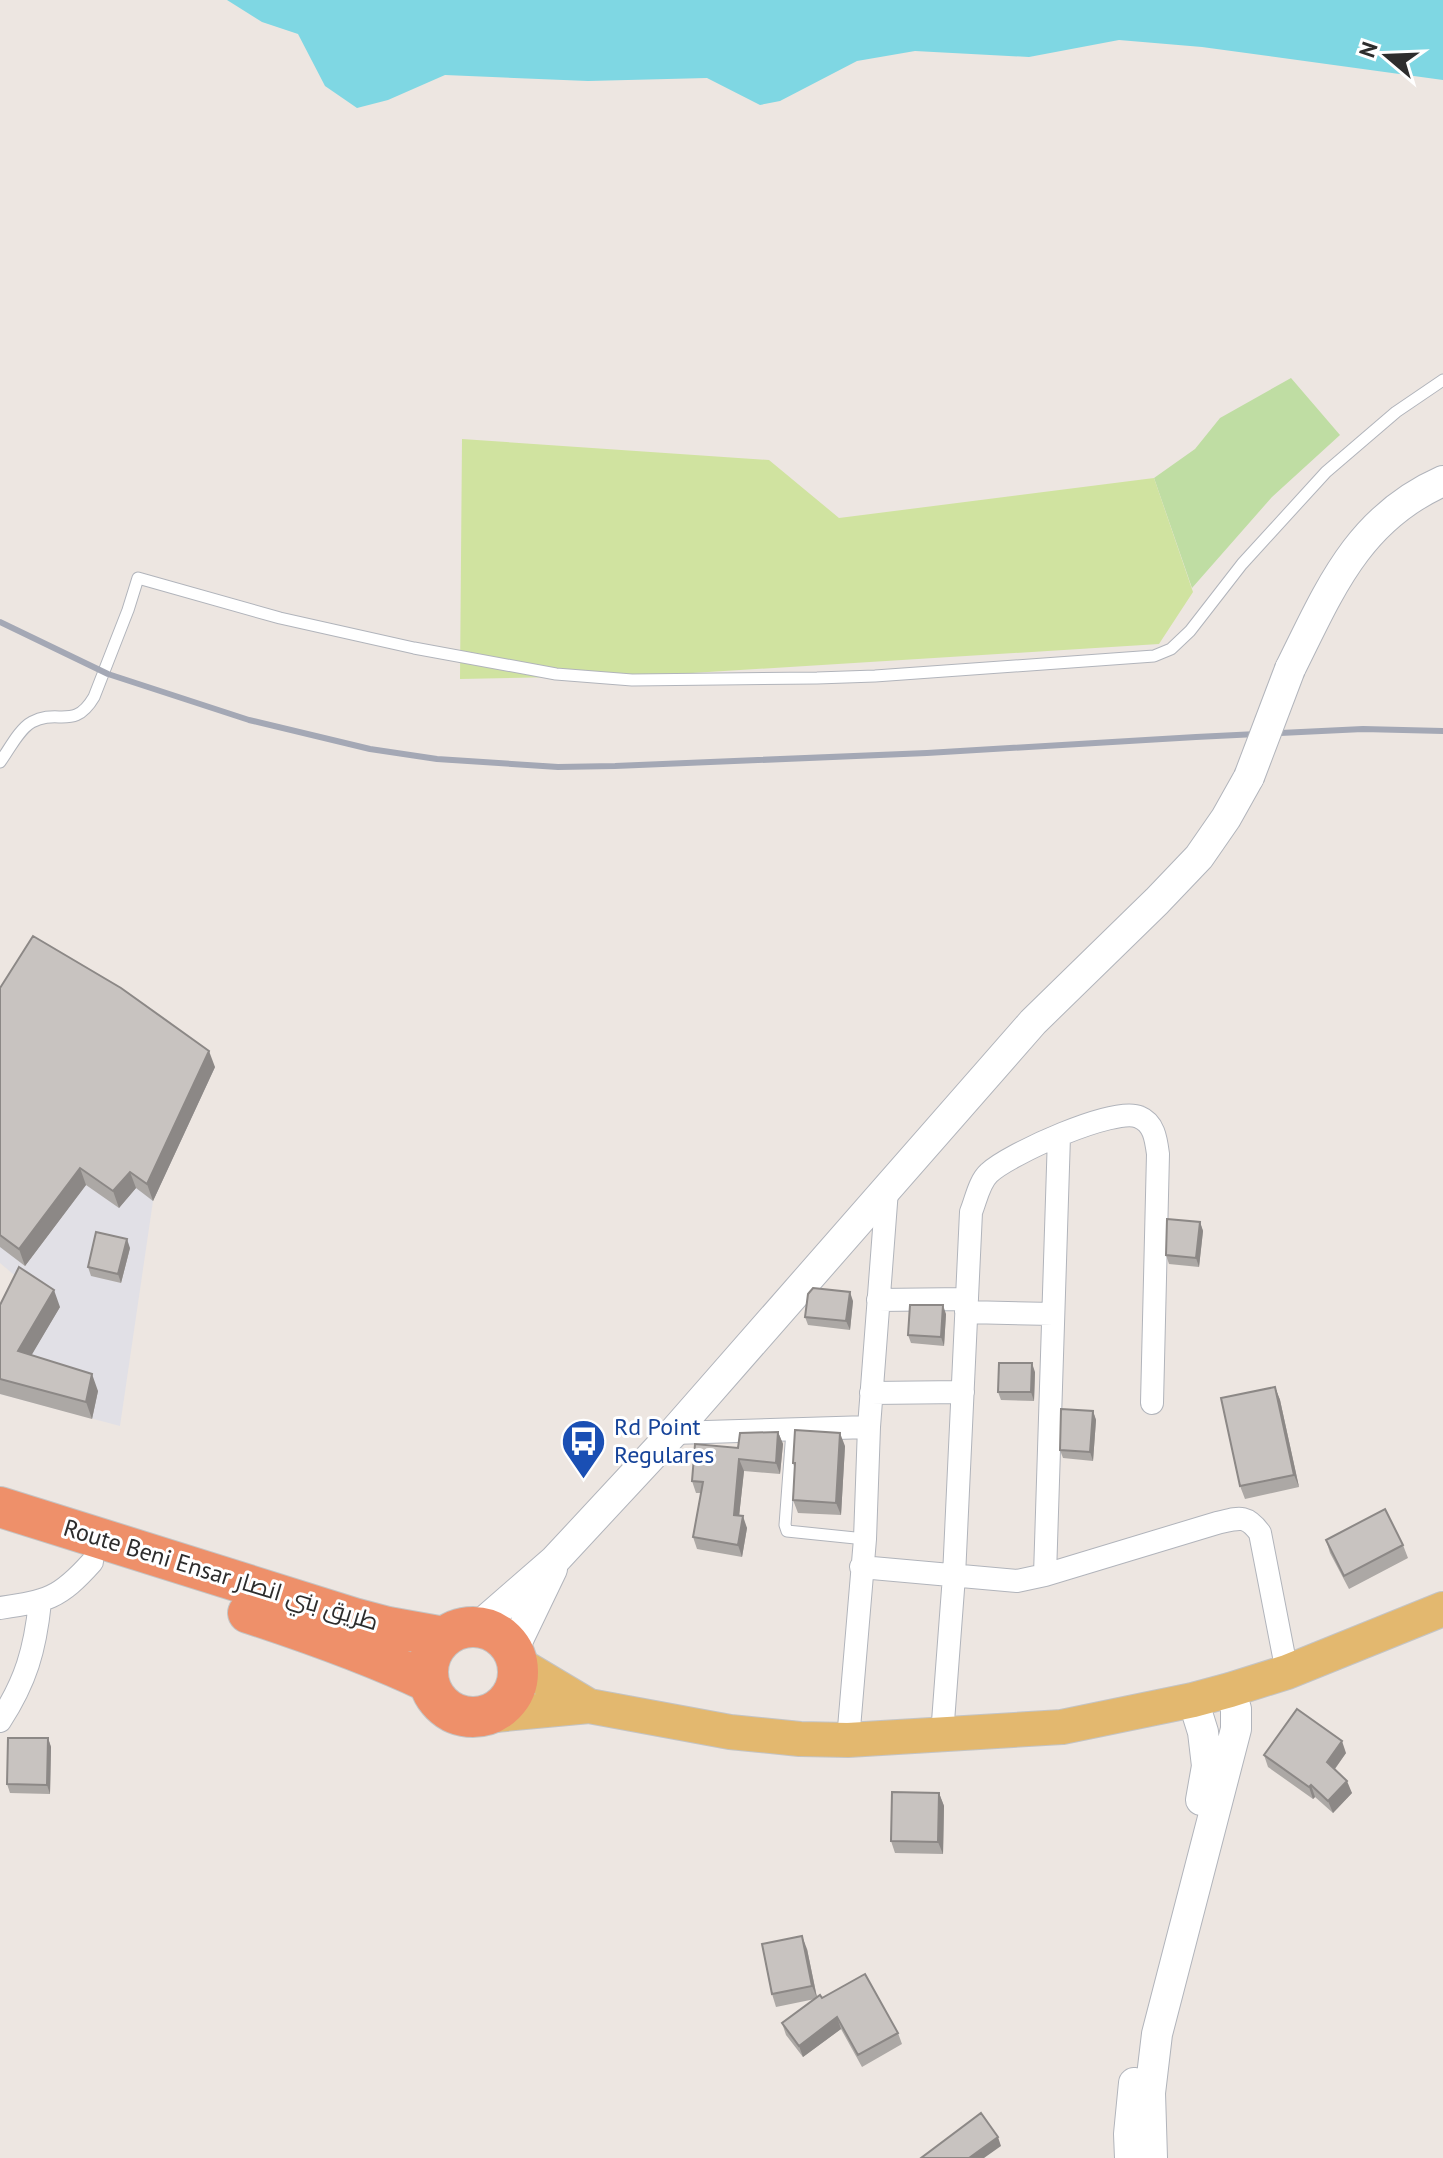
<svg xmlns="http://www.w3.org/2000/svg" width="1443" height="2158" viewBox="0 0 1443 2158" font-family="'PT Sans',Cairo,sans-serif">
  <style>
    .industrial { fill: #e1e0e6 }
    .green { fill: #bfdda3 }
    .pitch { fill: #d0e3a0 }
    .water { fill: #7fd7e3 }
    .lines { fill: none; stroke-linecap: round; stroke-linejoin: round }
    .lane-casing { stroke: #b1b4bb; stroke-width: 13 }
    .street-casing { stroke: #b1b4bb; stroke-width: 24 }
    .secondary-casing { stroke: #b1b4bb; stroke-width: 32 }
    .primary-casing { stroke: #c4c4c4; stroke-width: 36 }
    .highway-casing { stroke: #c4c4c4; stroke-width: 42 }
    .lane { stroke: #fff; stroke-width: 11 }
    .street { stroke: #fff; stroke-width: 22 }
    .secondary { stroke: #fff; stroke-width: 30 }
    .primary { stroke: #e3b86f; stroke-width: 34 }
    .highway { stroke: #ee906a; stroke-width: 40 }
    .rail { stroke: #a4a8b5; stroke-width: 6 }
    .secondary-bridge-casing { stroke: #b1b4bb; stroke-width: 32; stroke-linecap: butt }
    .secondary-bridge { stroke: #fff; stroke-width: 30 }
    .wall { fill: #aca8a5 }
    .shaded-wall { fill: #8c8886 }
    .building { fill: #c8c3c0; stroke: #8c8886; stroke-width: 2 }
    .labels { text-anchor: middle; stroke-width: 6; stroke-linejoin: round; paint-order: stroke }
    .transit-label { font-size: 24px; fill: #164399; stroke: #fff; text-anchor: start }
    .street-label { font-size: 24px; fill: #2d2d2d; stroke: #fff }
  </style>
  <rect width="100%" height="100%" fill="#ede6e1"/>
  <path class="industrial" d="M0 1005H127L215 1067 153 1201 120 1426 0 1394V1333L25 1284 0 1263Z"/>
  <path class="green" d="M1291 378 1340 435 1272 497 1192 588 1154 478 1195 449 1220 418Z"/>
  <path class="pitch" d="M462 439 769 460 839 518 1154 478 1193 592 1159 644 660 675 460 679Z"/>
  <path class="water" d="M227 0H1443V80L1202 47 1119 40 1029 57 915 51 857 61 780 101 760 105 707 78 588 81 445 75 388 100 357 108 325 86 298 34 262 22Z"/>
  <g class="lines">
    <defs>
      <path id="lane" d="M0 762C9 750 19 729 32 722 58 708 74 731 94 697L128 610 138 578 280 618 414 648 556 674 632 680 817 678 875 676 1154 656 1171 649 1190 631 1242 564 1326 472 1396 412 1443 380
        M792 1431 785 1525 787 1531 865 1539"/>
      <path id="street" d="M878 1300 967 1299
        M966 1312 1053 1314
        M871 1393 963 1392
        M673 1433 869 1427
        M861 1567 1017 1581 1045 1575 1217 1523C1239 1518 1246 1514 1260 1533L1287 1672
        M1045 1575 1059 1136
        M0 1608C47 1601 59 1599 92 1562
        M0 1721C26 1681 35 1650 40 1602
        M942 1735 954 1576 971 1212C976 1200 979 1182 989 1173 1009 1154 1115 1106 1139 1117 1154 1123 1156 1139 1158 1154L1152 1403
        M848 1740 865 1539 869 1427 887 1190"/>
      <path id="secondary" d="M1290 669C1329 591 1357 519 1443 481
        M478 1627 555 1560 673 1433 1033 1022 1157 901 1199 857 1226 818 1249 777
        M513 1650 552 1569
        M1193 1700 1203 1732 1207 1766 1201 1800
        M1130 2158 1129 2134 1134 2083
        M1152 2158 1150 2093 1157 2034 1236 1729V1709L1230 1690"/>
      <path id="primary" d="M517 1663 589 1706
        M485 1716 589 1706 730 1732 800 1739 848 1740 1062 1727 1193 1700 1230 1690 1287 1672 1443 1609"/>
      <path id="highway" d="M0 1507 354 1618 388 1627 444 1637
        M248 1613C309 1633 369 1654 428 1682
        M428 1672a45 45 0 1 1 90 0a45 45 0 1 1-90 0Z"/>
    </defs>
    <use href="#lane" class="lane-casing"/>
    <use href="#street" class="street-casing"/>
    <use href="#secondary" class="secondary-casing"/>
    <use href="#primary" class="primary-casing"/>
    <use href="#highway" class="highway-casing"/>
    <use href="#lane" class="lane"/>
    <use href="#street" class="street"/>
    <use href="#secondary" class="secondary"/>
    <use href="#primary" class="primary"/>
    <use href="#highway" class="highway"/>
    <path class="rail" d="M0 622 108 674 249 720 370 749 437 759 558 767 615 766 927 753 1196 737 1363 729 1443 731"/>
    <defs>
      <path id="secondary-bridge" d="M1249 777 1290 669"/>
    </defs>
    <use href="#secondary-bridge" class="secondary-bridge-casing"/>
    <use href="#secondary-bridge" class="secondary-bridge"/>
  </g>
  <path class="wall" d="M0 988 215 1067 153 1201 136 1188 119 1208 86 1185 25 1266 0 1247Z
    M1200 1222 1203 1231 1199 1267 1169 1264 1166 1255Z
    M130 1248 121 1283 91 1276 88 1267Z
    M853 1301 850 1330 808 1325 805 1317Z
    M0 1305 60 1307 31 1355 98 1391 92 1419 0 1394Z
    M946 1314 944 1346 911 1343 908 1335Z
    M1035 1372 1034 1401 1001 1400 998 1392Z
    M1275 1387 1280 1400 1299 1487 1245 1499 1240 1486Z
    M1093 1411 1096 1420 1093 1461 1063 1458 1060 1450Z
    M778 1432 783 1444 780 1474 744 1471 739 1516 747 1528 742 1557 697 1549 693 1537 701 1493H696L692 1481 738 1448Z
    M845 1446 841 1515 798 1513 793 1500 795 1469 793 1463Z
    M1326 1540 1403 1545 1408 1558 1349 1589 1330 1553Z
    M48 1738 51 1747 50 1794 10 1793 7 1784Z
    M1346 1753 1335 1769 1352 1793 1333 1813 1315 1797 1313 1799 1268 1767 1264 1755Z
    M939 1793 944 1806 943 1854 895 1853 891 1841Z
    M807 1949 817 1997 822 1998 898 2033 902 2044 862 2067 841 2029 803 2057 786 2035 782 2023 815 1999 776 2007 772 1994Z"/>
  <path class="shaded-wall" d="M209 1051 215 1067 153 1201 147 1184Z
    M80 1168 86 1185 25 1266 19 1249Z
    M130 1172 136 1188 119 1208 113 1191Z
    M1200 1222 1203 1231 1199 1267 1196 1258Z
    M127 1239 130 1248 121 1283 118 1274Z
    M54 1290 60 1307 24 1368 18 1351Z
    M850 1292 853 1301 850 1330 846 1321Z
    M943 1305 946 1314 944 1346 941 1337Z
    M1032 1363 1035 1372 1034 1401 1031 1392Z
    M92 1374 98 1391 92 1419 86 1402Z
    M1275 1387 1280 1400 1299 1487 1294 1475Z
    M1093 1411 1096 1420 1093 1461 1090 1452Z
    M778 1432 783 1444 780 1474 776 1463Z
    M840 1433 845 1446 841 1515 836 1503Z
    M739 1459 744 1471 738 1526 734 1515Z
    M743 1516 747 1528 742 1557 738 1545Z
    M48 1738 51 1747 50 1794 47 1785Z
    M1342 1741 1346 1753 1331 1774 1327 1762Z
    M1347 1781 1352 1793 1333 1813 1328 1801Z
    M1311 1785 1315 1797 1313 1799 1309 1787Z
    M939 1793 944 1806 943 1854 938 1842Z
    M802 1936 807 1949 817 1998 812 1986Z
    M837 2017 841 2029 803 2057 799 2046Z
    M998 2137 1001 2146 984 2158H969Z"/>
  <path class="building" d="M33 936 121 988 209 1051 147 1184 130 1172 113 1191 80 1168 19 1249 0 1235V988Z
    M1167 1219 1200 1222 1196 1258 1166 1255Z
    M96 1232 127 1239 118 1274 88 1267Z
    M19 1267 54 1290 18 1351 92 1374 86 1402 0 1379V1305Z
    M813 1288 850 1292 846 1321 805 1317 808 1294Z
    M910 1305H943L941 1337 908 1335Z
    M999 1363H1032L1031 1392H998Z
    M1275 1387 1294 1475 1240 1486 1221 1398Z
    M1061 1409 1093 1411 1090 1452 1060 1450Z
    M795 1430 840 1433 836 1503 793 1500 795 1463H793Z
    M778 1432 776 1463 739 1459 734 1515 743 1516 738 1545 693 1537 703 1482 692 1481 695 1444 738 1448 740 1433Z
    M1385 1509 1403 1545 1344 1576 1326 1540Z
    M1297 1709 1342 1741 1327 1762 1347 1781 1328 1801 1311 1785 1309 1787 1264 1755Z
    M8 1738H48L47 1785 7 1784Z
    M892 1792 939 1793 938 1842 891 1841Z
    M802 1936 812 1986 772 1994 762 1944Z
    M865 1974 898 2033 858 2055 837 2017 799 2046 782 2023 820 1995 822 1998Z
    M981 2113 998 2137 969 2158H921Z"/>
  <defs>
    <symbol id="bus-pin" viewBox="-11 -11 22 30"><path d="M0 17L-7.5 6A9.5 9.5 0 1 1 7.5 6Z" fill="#1a4fb4" stroke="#fff"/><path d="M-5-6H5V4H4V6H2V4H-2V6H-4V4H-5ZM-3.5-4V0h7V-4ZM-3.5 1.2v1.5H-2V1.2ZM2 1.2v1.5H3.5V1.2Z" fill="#fff"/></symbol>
  </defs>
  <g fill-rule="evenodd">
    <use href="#bus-pin" x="558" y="1416" width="51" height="69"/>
  </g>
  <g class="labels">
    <g class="transit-label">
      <text x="614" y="1435">Rd Point<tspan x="614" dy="28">Regulares</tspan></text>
    </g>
    <g class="street-label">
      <text transform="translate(221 1575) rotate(17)" y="8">Route Beni Ensar طريق بني انصار</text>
    </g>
  </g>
  <g transform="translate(1387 56) rotate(289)" stroke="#ffffff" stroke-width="6" paint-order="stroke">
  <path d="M0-6L14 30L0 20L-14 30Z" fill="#2d2d2d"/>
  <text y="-12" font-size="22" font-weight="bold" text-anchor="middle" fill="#2d2d2d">N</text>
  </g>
</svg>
